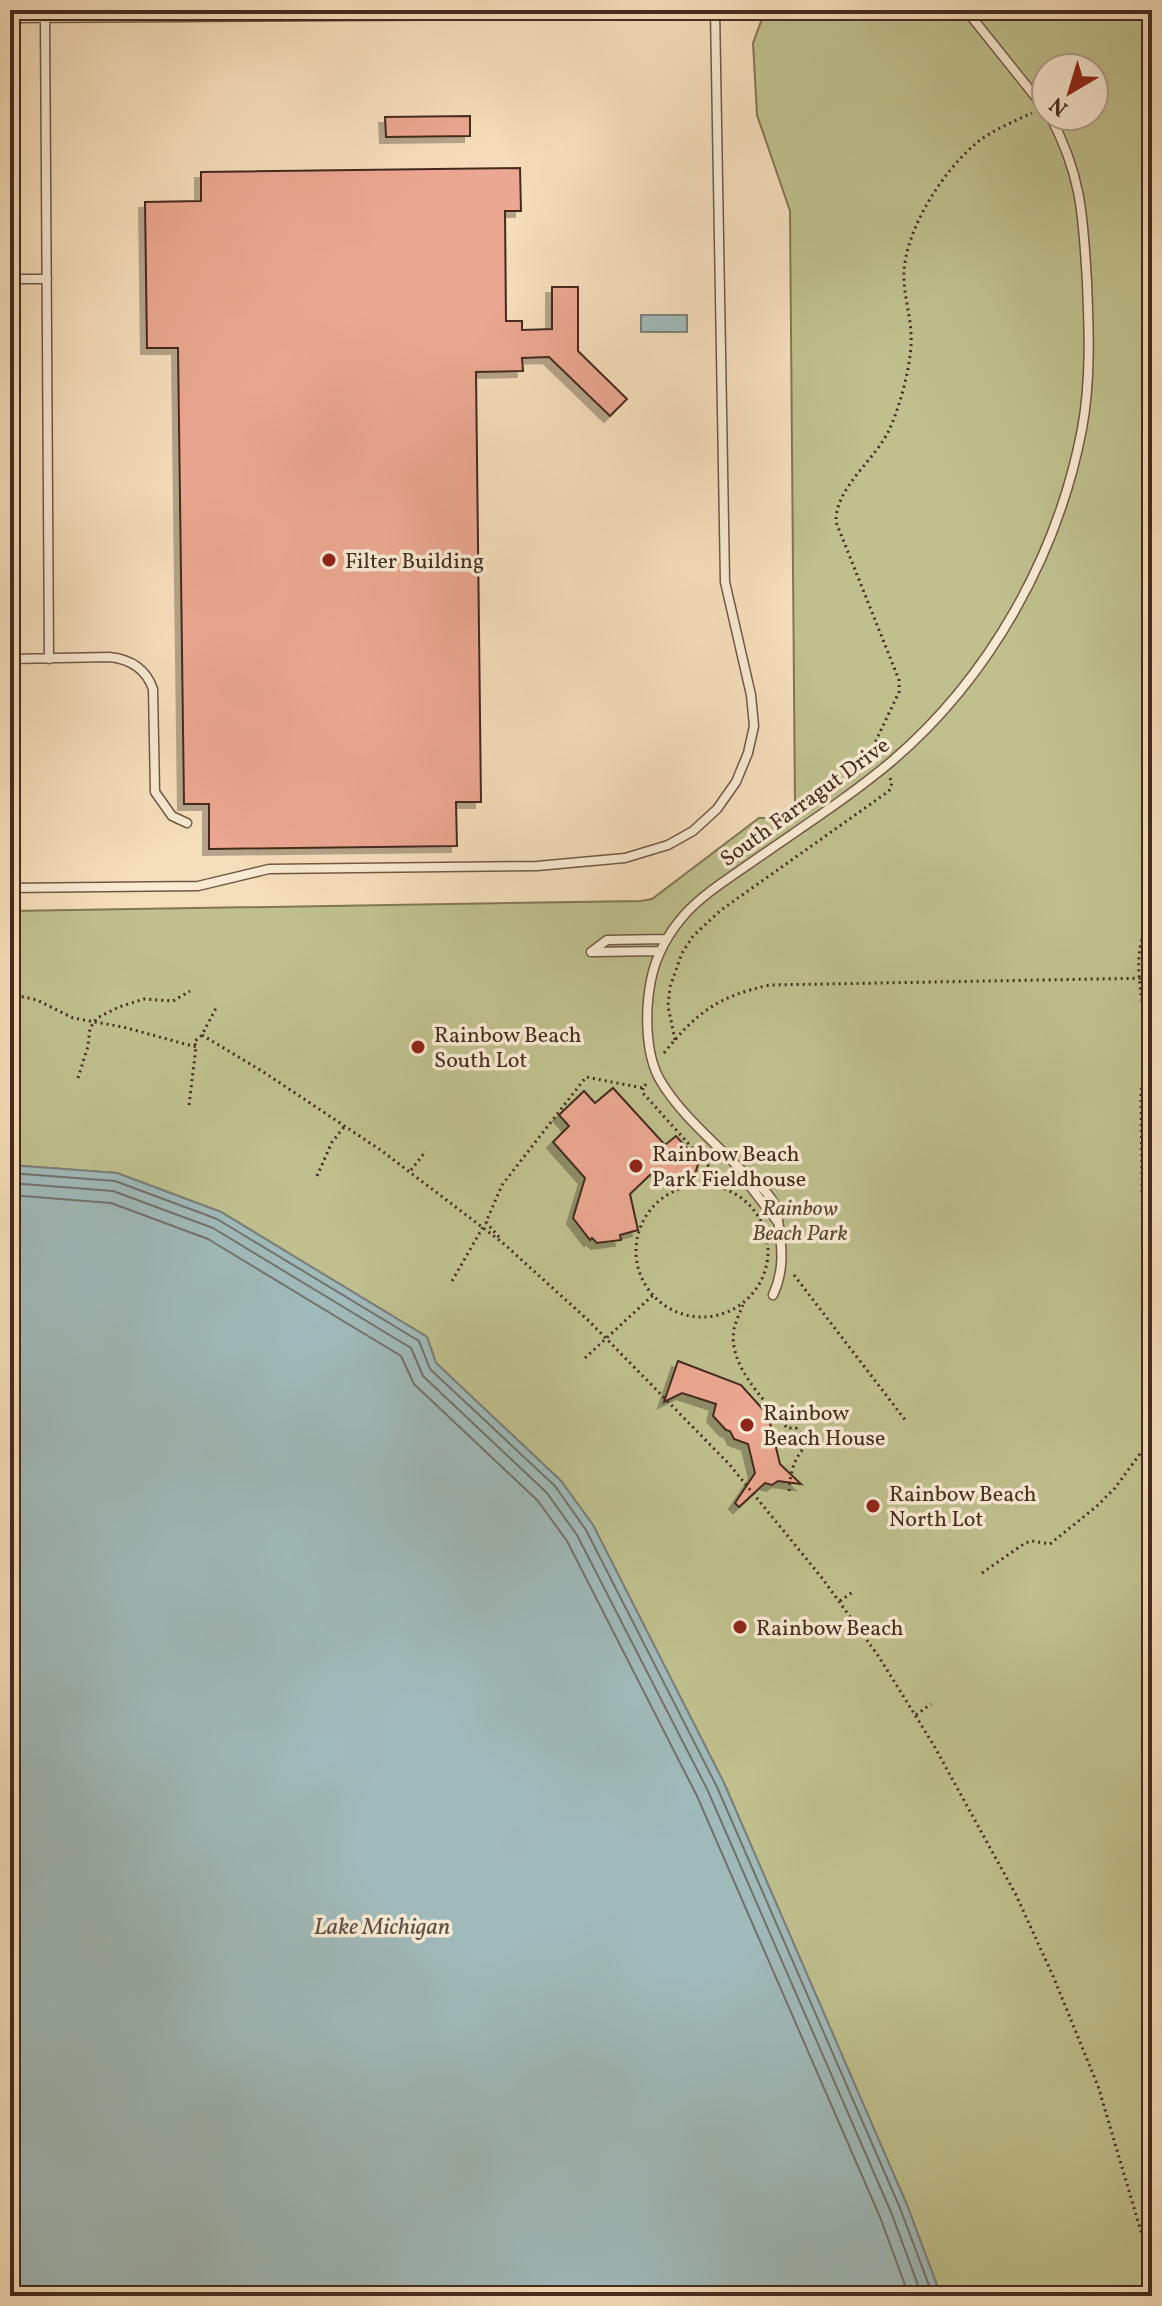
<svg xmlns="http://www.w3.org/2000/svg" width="1162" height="2306" viewBox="0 0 1162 2306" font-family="Vollkorn,serif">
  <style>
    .green { fill: #bfc08e; stroke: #827656; stroke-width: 2; fill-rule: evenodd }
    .water { fill: #a0baba; stroke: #7c817c; stroke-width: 2 }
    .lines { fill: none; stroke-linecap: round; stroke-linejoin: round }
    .shore { stroke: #72726c; stroke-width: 2 }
    .building { fill: #eba791; stroke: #452b1e; stroke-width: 2; filter: url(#shadow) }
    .service-casing { stroke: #715845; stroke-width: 11 }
    .path { stroke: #452b1e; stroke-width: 3; stroke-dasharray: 2 4; stroke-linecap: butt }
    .service { stroke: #f8ead3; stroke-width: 8 }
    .poi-dot { fill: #8f2418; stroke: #f8ead3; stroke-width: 3 }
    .labels { text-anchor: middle; stroke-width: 7; stroke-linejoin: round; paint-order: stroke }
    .poi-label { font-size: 22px; fill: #452b1e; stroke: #f8ead3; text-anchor: start }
    .street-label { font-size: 22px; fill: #452b1e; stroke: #f8ead3 }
    .park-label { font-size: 22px; font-style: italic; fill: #5d4934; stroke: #f8ead3 }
    .water-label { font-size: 24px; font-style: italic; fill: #5c4f45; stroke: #f8ead3 }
  </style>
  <defs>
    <filter id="shadow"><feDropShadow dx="-6" dy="6" stdDeviation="0" flood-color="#0004"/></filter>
  </defs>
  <rect width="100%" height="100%" fill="#f5debb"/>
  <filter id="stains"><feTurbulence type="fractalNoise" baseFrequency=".0025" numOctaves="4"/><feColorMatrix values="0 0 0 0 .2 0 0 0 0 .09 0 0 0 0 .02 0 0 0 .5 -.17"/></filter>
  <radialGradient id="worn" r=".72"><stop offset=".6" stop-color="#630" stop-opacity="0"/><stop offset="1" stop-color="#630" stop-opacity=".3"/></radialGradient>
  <path class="green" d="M762 10H1152V2296H941L907 2205 724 1783 593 1525 561 1481 436 1363 427 1337 221 1212 117 1173 10 1165V911L641 901 652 899 759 818 790 817 795 806 790 211 757 115 753 43 763 16ZM1046 68H1094V116H1046Z"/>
  <path class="water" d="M641 315H687V332H641Z
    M10 1165 117 1173 221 1212 427 1337 436 1363 561 1481 593 1525 724 1783 907 2205 941 2296H10Z"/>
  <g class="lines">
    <path class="shore" d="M10 1173 115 1181 217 1219 419 1341 430 1369 555 1486 586 1530 717 1787 900 2208 933 2296
      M10 1183 113 1191 213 1228 411 1348 423 1376 547 1493 577 1535 708 1791 891 2212 922 2296
      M10 1195 111 1203 208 1239 401 1356 414 1384 538 1501 567 1541 697 1796 880 2217 909 2296"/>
  </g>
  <path class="building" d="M470 116V136L386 137 385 117Z
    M520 168 521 211H505L506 321H522V330L552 329V287H578V351L627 399 610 416 549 357 522 358 523 371 476 372 481 802H456L457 846 209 849V804H184L178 348H147L145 202 201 201V172Z
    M613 1088 665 1145 676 1136 699 1161 693 1181 655 1170 630 1194 638 1230 620 1235 621 1240 597 1243 592 1238 590 1240 573 1218 585 1178 553 1142 569 1126 559 1115 584 1091 595 1103Z
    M678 1361 741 1385 768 1415 780 1464 801 1484 778 1481 772 1485 765 1483 739 1507 735 1503 755 1473 748 1444 734 1439 730 1431 726 1430 713 1416 716 1404 682 1393 664 1402Z"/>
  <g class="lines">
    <defs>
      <path id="service" d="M834 10 846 13 863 10
        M966 10 1046 110
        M10 18 517 15 626 10
        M45 18 49 659
        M10 279H47
        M10 659 109 657C130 659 146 669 153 689L155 792 172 816 187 823
        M10 888 198 886 269 869 537 866 625 858 668 845 693 831 717 809 736 782 748 753 754 726 751 695 725 582 715 10
        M591 952 607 940 667 939
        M592 952 660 951
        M746 1176 750 1186 777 1221
        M773 1295C785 1269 782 1247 778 1220 777 1216 778 1211 776 1207 771 1195 757 1182 746 1175 718 1145 681 1116 660 1080 645 1054 645 1010 651 980 656 955 669 932 686 913 705 893 729 878 752 862 799 829 848 798 892 761 990 677 1058 555 1082 429 1091 380 1089 331 1087 282 1083 216 1082 176 1050 116"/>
    </defs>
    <use href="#service" class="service-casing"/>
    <path class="path" d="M876 758 872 749 899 692V680L836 522C835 487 876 460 890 428 901 404 913 358 911 333 910 313 903 292 904 272 906 229 942 173 974 145 990 131 1013 122 1032 113
      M1152 918C1123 959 1151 1016 1148 1061 1147 1071 1143 1082 1141 1092L1146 1535 1152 1561
      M10 994 37 1000 73 1018 123 1027 196 1047
      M202 1035 265 1073 382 1151 503 1243 589 1321 729 1464 822 1578 879 1657 933 1744 1016 1895 1053 1976 1098 2086 1152 2269
      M675 1040 668 1006 670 987 682 953 693 936 721 910 889 791 892 783 890 778
      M664 1053C696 1013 718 996 770 985L1152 978
      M78 1078 88 1046 90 1028 97 1018 119 1007 144 999 173 1001 190 991
      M643 1088 642 1092 722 1181 721 1189
      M189 1105 196 1047 194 1042 202 1035 216 1008
      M411 1170 426 1151
      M317 1176 332 1142 344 1127
      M636 1251a66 66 0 1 1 132 0a66 66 0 1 1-132 0Z
      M499 1237 486 1222 502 1185 586 1077 643 1088 646 1084
      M794 1275 906 1421
      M452 1281 483 1227
      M743 1305C740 1312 736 1321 734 1329 727 1366 767 1402 787 1428H796L809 1443C793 1458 791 1471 789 1491
      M585 1358 653 1295
      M982 1573 1025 1543 1032 1541 1050 1544 1097 1506 1115 1488 1145 1447 1152 1446
      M840 1601 854 1591
      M916 1715 931 1704"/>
    <use href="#service" class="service"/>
  </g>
  <g class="poi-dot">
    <circle cx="329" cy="560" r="8"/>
    <circle cx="418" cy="1047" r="8"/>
    <circle cx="636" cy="1166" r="8"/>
    <circle cx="747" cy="1425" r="8"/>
    <circle cx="873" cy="1506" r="8"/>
    <circle cx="740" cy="1627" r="8"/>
  </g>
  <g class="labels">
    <g class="poi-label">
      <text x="345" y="568">Filter Building</text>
      <text x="434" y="1042">Rainbow Beach<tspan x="434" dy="25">South Lot</tspan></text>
      <text x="652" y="1161">Rainbow Beach<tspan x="652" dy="25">Park Fieldhouse</tspan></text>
      <text x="763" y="1420">Rainbow<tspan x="763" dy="25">Beach House</tspan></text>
      <text x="889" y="1501">Rainbow Beach<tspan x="889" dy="25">North Lot</tspan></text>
      <text x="756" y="1635">Rainbow Beach</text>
    </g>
    <g class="street-label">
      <text transform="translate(804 801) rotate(-36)" y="8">South Farragut Drive</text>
    </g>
    <g class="park-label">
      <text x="800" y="1215">Rainbow<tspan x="800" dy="25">Beach Park</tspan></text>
    </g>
    <g class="water-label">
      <text x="382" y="1934">Lake Michigan</text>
    </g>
  </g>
  <rect width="1162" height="2306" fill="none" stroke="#f5debb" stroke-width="40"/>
  <rect x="12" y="12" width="1138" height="2282" fill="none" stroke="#452b1e" stroke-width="4"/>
  <rect x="20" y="20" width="1122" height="2266" fill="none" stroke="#452b1e" stroke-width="2"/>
  <g transform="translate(1070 92) rotate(218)"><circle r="38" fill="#f8ead3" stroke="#b09e8b" stroke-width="2"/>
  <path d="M0-6L14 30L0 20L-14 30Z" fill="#8f2418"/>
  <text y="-12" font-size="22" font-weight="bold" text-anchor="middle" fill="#452b1e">N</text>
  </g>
  <rect width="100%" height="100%" filter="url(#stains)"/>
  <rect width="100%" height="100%" fill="url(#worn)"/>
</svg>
